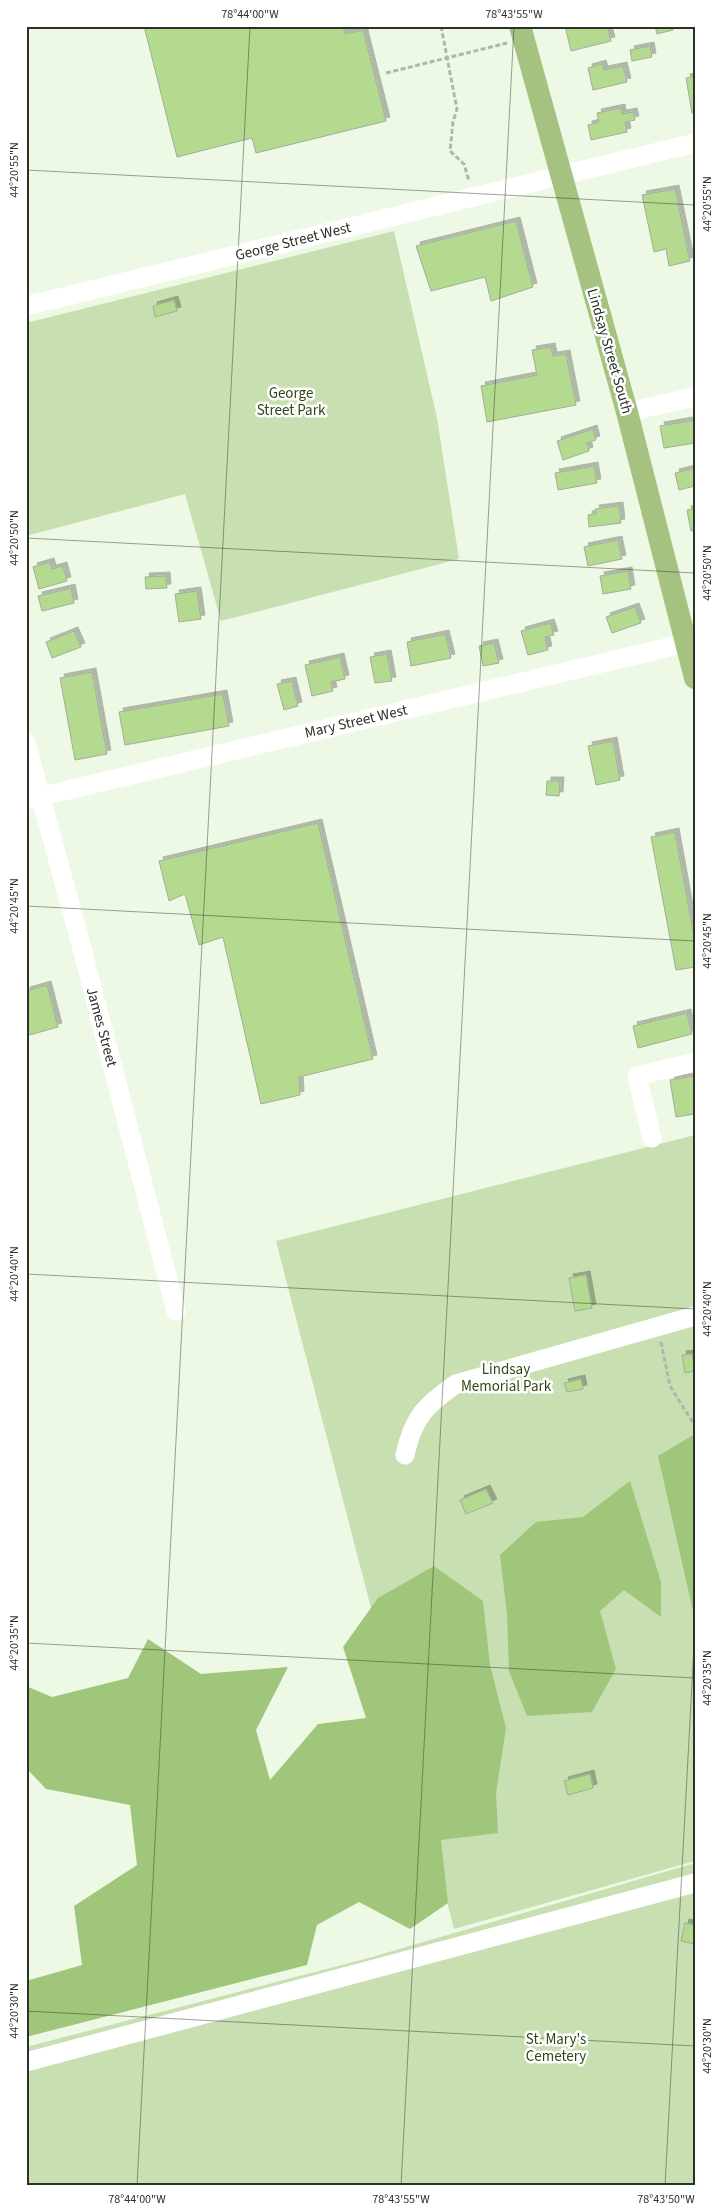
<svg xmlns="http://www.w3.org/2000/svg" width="721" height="2212" viewBox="0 0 721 2212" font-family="'Source Sans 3',sans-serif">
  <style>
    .green { fill: #c7dfb1 }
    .forest { fill: #a0c67c }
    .building { fill: #b3da8f; stroke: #a3ad9a; filter: url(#shadow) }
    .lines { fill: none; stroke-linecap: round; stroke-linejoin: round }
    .path { stroke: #afb8a8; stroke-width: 3; stroke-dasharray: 5 2.5; stroke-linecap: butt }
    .minor { stroke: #fff; stroke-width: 19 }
    .major { stroke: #a5c280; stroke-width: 22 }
    .ticks { fill: none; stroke: #2c3129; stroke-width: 1; stroke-opacity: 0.45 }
    .labels { text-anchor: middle; stroke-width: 5; stroke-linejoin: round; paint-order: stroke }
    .street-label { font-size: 15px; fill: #2c3129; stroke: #fff }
    .park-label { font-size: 15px; fill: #304814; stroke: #fff }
    .neatline { fill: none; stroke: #2c3129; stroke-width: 2 }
    .ticks-label { font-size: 12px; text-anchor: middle; fill: #2c3129 }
  </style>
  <defs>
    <filter id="shadow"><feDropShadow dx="4" dy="-4" stdDeviation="0" flood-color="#0004"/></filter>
  </defs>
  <rect width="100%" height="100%" fill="#eef9e5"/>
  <path class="green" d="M394 231 437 418 459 559 221 621 185 494 26 536V323Z
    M695 1135V1861L454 1929 276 1241Z
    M695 1863V2186H26V2047L365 1959Z"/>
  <path class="forest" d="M695 1434V1620L658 1456Z
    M630 1481 661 1582V1617L624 1590 600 1611 616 1669 592 1712 527 1716 509 1671 507 1614 500 1555 536 1522 583 1517Z
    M434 1566 483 1601 490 1665 506 1728 496 1793 498 1833 441 1840 448 1903 410 1929 359 1902 317 1925 307 1965 26 2037V1981L82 1965 74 1906 137 1865 130 1805 46 1789 26 1768V1686L52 1697 128 1678 148 1639 201 1674 288 1667 256 1730 270 1780 318 1724 366 1718 343 1647 378 1598Z"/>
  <path class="building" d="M144 26H343L345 34 363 30 386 121 256 153 252 138 177 157Z
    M565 26H607L611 41 571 51Z
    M655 26H672L673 30 657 34Z
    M650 46 652 57 632 61 630 50Z
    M602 64 604 70 623 66 627 82 593 90 588 68Z
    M695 76V113H692L686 78Z
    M621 108 622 114 633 112 635 120 625 122 627 132 591 140 588 125 599 122 597 113Z
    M675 189 690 261 669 266 666 249 654 252 642 195Z
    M516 221 533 287 491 301 485 277 431 291 416 246Z
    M174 300 177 311 155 317 153 306Z
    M551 347 553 356 566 354 576 405 487 422 481 386 537 375 532 350Z
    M695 420V443L664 448 660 426Z
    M593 429 596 440 587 443 589 451 563 460 557 441Z
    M594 466 597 483 558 490 555 473Z
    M695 468V486L679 490 675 473Z
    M619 506 621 523 589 527 588 515 596 514 595 509Z
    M695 508V530L691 531 687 510Z
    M618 540 622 559 588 566 584 547Z
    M50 562 52 569 63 566 67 581 39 589 33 567Z
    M628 571 631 589 603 594 600 576Z
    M166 576 167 588 146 589 145 577Z
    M71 588 74 603 42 611 38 596Z
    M197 591 201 619 179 622 175 594Z
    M635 607 641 623 612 633 606 617Z
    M550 623 554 635 545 637 548 650 528 655 521 631Z
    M74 631 81 647 52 658 46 642Z
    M445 634 451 658 411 666 407 642Z
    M494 643 499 663 483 666 479 646Z
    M387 654 392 681 375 683 370 657Z
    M340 657 345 679 331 682 333 691 312 696 305 665Z
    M92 672 107 754 75 760 60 678Z
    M292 681 298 706 284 710 277 684Z
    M223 694 229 726 125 745 119 712Z
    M613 741 620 780 596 785 588 746Z
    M547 781H560L559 796 546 795Z
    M318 823 373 1059 299 1077 300 1095 261 1104 223 937 199 945 185 894 169 901 159 861Z
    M675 832 695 942V967L676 970 651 837Z
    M47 985 58 1027 26 1036V991Z
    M687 1013 692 1034 638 1048 633 1026Z
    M695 1076V1114L676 1117 670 1080Z
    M586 1275 592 1308 575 1311 569 1278Z
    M692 1354 695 1371 685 1373 682 1355Z
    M581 1379 583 1389 567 1392 564 1383Z
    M486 1489 493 1503 466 1514 460 1500Z
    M590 1774 593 1788 568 1795 564 1781Z
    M685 1923 695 1925V1944L681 1941Z"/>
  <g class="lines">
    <path class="path" d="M441 26 457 109 453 122 450 151 464 164 469 181
      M386 73 507 43
      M661 1342 670 1386 695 1426"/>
    <path class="minor" d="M26 306 695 143
      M627 412 695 397
      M26 743 80 941 176 1311
      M26 800 695 641
      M652 1138 637 1076 695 1062
      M405 1455C413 1417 426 1405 456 1384L695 1316
      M26 2062 695 1883"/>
    <path class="major" d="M520 26 627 412 695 678"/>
  </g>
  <path class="ticks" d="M26 170 695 205M26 538 695 573M26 906 695 941M26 1274 695 1309M26 1643 695 1678M26 2011 695 2046M137 2186 250 26M401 2186 514 26M665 2186 695 1627"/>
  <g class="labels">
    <g class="street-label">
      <text transform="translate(293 241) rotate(-14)" y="5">George Street West</text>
      <text transform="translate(610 351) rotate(74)" y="5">Lindsay Street South</text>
      <text transform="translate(356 721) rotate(-13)" y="5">Mary Street West</text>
      <text transform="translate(102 1027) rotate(75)" y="5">James Street</text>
    </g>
    <g class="park-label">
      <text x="291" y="398">George<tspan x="291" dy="17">Street Park</tspan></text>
      <text x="506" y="1374">Lindsay<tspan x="506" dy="17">Memorial Park</tspan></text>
      <text x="556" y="2044">St. Mary's<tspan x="556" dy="17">Cemetery</tspan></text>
    </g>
  </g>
  <rect width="721" height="2212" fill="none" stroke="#ffffff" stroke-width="55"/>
  <rect x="28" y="28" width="666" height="2156" class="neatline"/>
  <g class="ticks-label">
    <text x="250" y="18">78°44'00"W</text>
    <text x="514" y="18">78°43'55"W</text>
    <text transform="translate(14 170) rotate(-90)" y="4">44°20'55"N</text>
    <text transform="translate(707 204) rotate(-90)" y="4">44°20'55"N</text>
    <text transform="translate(14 538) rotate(-90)" y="4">44°20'50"N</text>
    <text transform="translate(707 573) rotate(-90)" y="4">44°20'50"N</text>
    <text transform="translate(14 906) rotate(-90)" y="4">44°20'45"N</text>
    <text transform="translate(707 941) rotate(-90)" y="4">44°20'45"N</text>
    <text transform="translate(14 1274) rotate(-90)" y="4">44°20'40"N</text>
    <text transform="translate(707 1309) rotate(-90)" y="4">44°20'40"N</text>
    <text transform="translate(14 1643) rotate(-90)" y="4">44°20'35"N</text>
    <text transform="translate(707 1678) rotate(-90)" y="4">44°20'35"N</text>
    <text transform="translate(14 2011) rotate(-90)" y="4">44°20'30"N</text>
    <text transform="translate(707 2046) rotate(-90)" y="4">44°20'30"N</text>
    <text x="137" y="2203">78°44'00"W</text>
    <text x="401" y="2203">78°43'55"W</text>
    <text x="666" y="2203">78°43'50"W</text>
  </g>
</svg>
